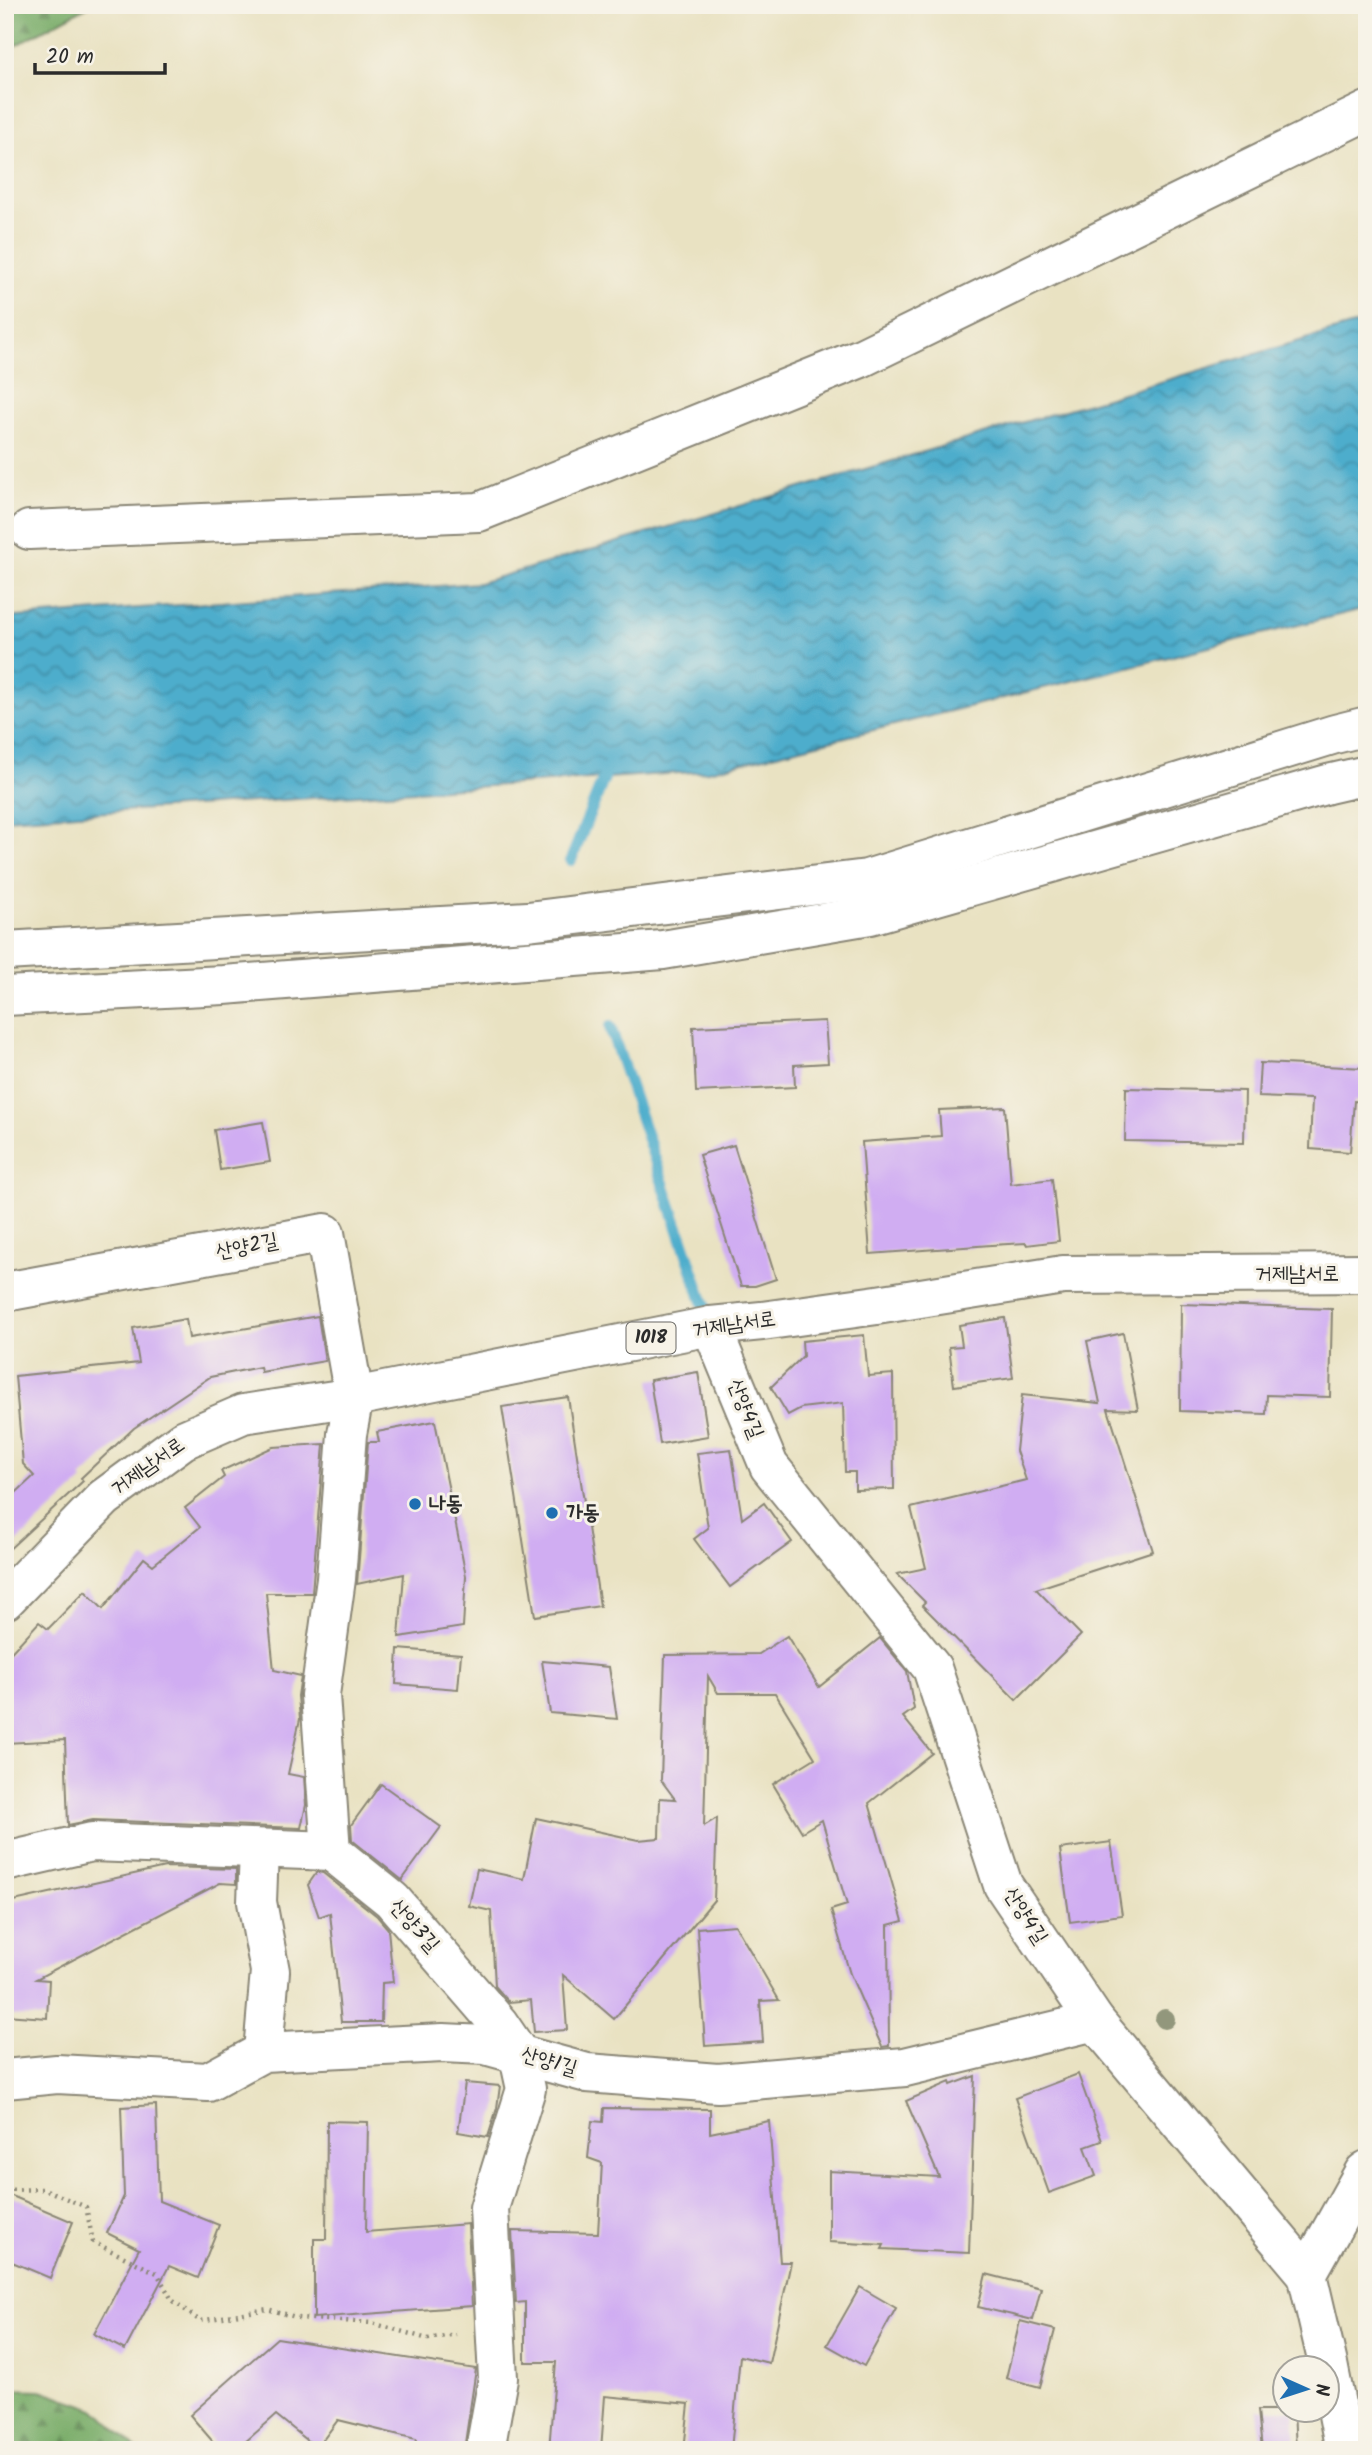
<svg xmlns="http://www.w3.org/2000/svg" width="1372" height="2455" font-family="Kalam,'Poor Story',sans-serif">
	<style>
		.forest { fill: url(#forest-firs); stroke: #526c4a; stroke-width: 2 }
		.water { fill: url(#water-waves); stroke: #3c6c7c; stroke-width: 2 }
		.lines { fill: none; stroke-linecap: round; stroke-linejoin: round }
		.stream { stroke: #4dadcc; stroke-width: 12 }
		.building { fill: #d0adf2 }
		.minor-casing { stroke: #8a8676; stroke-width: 42 }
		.major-casing { stroke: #8a8676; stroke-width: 42 }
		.path { stroke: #8a8676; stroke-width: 4.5; stroke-dasharray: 2 5; stroke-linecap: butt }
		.minor { stroke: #fff; stroke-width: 38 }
		.major { stroke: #fff; stroke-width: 38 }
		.tree { fill: #92977c }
		.poi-dot { fill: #1f6fb2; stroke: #f7f3e8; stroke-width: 2.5 }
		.labels { text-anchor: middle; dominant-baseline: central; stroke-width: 6; stroke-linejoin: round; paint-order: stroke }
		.shield { fill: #f7f3e8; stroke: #686764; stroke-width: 2 }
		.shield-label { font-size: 19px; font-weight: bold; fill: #2b2b2b }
		.street-label { font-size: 21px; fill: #2b2b2b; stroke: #f7f3e8 }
		.poi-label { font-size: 21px; font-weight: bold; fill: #2b2b2b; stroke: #f7f3e8; text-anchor: start }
	</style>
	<defs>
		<pattern id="forest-firs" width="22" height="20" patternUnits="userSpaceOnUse" patternTransform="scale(1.75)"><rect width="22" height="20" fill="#78ac68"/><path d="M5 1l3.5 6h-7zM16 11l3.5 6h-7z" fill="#638c56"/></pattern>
		<pattern id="water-waves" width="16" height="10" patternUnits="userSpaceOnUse" patternTransform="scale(1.75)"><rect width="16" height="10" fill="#4dadcc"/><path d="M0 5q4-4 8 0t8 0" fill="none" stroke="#408da6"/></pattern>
	</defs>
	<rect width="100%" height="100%" fill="#f7f3e8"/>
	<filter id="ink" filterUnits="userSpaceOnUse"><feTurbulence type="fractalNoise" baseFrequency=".0143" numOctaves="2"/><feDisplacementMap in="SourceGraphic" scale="14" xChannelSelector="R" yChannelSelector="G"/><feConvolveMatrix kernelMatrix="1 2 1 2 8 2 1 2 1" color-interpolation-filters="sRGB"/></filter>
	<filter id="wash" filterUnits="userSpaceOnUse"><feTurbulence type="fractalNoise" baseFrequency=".00686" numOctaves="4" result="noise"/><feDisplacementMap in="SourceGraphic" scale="28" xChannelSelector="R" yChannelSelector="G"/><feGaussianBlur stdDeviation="1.57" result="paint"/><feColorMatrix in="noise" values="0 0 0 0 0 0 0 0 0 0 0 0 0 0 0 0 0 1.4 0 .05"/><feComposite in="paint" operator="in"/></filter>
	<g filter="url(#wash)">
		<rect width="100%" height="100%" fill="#e9e2c2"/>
		<g class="forest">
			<polygon points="5,5 90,5 5,51"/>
			<polygon points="5,2389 41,2390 95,2409 138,2450 10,2450 5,2427"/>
		</g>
		<polygon class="water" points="1367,321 1367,608 708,771 5,819 5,618 479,583"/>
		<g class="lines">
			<g class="stream">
				<polyline points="571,860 610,763"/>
				<polyline points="610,1027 710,1322"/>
			</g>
		</g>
		<g id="blocks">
			<g class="building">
				<polygon points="825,1021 828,1063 794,1065 795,1087 696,1092 693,1027"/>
				<polygon points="1260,1063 1365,1068 1364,1102 1354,1101 1350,1152 1310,1149 1312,1099 1258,1097"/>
				<polygon points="1126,1088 1245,1091 1244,1143 1125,1141"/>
				<polygon points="1005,1107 1011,1184 1052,1179 1059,1241 1027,1245 1026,1243 991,1245 870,1254 862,1142 941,1136 939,1110"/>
				<polygon points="263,1122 270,1162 220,1170 214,1130"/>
				<polygon points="734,1145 776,1279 755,1286 741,1286 699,1155"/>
				<polygon points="1181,1304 1332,1309 1330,1397 1267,1395 1266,1414 1180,1411"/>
				<polygon points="318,1316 325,1361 261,1372 260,1367 210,1377 134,1428 81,1478 83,1481 5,1553 5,1503 34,1476 23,1464 15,1376 139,1363 133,1328 186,1319 189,1338"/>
				<polygon points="1005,1318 1013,1378 954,1386 949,1347 962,1346 959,1325"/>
				<polygon points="1123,1333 1138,1410 1108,1409 1153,1551 1036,1589 1081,1635 1016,1700 922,1605 925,1602 897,1574 926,1568 911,1508 1026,1480 1016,1451 1022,1395 1100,1403 1087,1341"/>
				<polygon points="864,1335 868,1376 893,1374 894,1489 855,1490 855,1472 845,1472 843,1403 801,1408 788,1415 771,1387 803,1356 802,1341"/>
				<polygon points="698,1372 708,1436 660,1444 650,1380"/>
				<polygon points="568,1397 600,1606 535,1616 502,1407"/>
				<polygon points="435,1421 466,1576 463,1627 399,1637 404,1574 357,1584 368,1442 379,1442 377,1432"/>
				<polygon points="324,1444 312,1593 266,1593 274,1670 301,1676 298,1696 300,1719 288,1774 304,1777 306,1805 301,1828 93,1820 68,1825 65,1740 5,1743 5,1659 39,1622 48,1629 85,1591 103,1609 144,1558 153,1565 200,1527 185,1508 224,1477 221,1471 273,1447"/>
				<polygon points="731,1449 742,1519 764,1503 792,1542 730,1587 694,1539 708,1528 697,1453"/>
				<polygon points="787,1636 819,1687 880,1638 907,1671 914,1709 903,1717 932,1753 869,1803 903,1921 888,1925 889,2046 882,2047 850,1974 831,1910 847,1905 822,1820 802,1832 773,1784 815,1758 775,1693 718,1693 708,1676 704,1826 717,1818 714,1900 614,2019 563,1975 567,2030 534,2032 531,2000 509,2002 495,1986 491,1911 469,1906 477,1869 524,1879 536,1818 638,1840 659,1838 660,1798 675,1799 661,1780 665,1655 759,1654"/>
				<polygon points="398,1649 461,1654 458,1689 396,1684"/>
				<polygon points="542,1661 609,1667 617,1719 550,1713"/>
				<polygon points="381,1784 441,1827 402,1880 352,1840 351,1825"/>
				<polygon points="1111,1842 1122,1915 1070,1922 1060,1849"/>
				<polygon points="165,1867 236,1869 236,1884 220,1883 36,1979 49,1980 47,2018 5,2015 5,1903"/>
				<polygon points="317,1872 323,1873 377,1916 388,1929 393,1982 382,1983 381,2022 341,2022 330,1913 319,1917 308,1885"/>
				<polygon points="735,1925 779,2000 760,2001 763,2042 705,2046 697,1928"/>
				<polygon points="1078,2074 1102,2141 1085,2147 1096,2176 1049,2193 1015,2098"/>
				<polygon points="975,2076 969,2253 882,2249 884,2245 829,2242 829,2171 939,2177 906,2101 950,2082 951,2085"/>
				<polygon points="465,2083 500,2086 497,2108 488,2137 458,2132"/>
				<polygon points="156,2105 159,2201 219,2225 198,2278 169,2266 125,2350 94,2334 139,2249 107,2233 124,2196 121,2107"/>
				<polygon points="604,2108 710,2109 710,2133 769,2121 780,2262 791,2262 769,2363 740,2356 731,2450 684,2450 689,2404 605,2396 601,2450 549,2450 556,2362 525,2362 525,2302 516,2303 512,2231 598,2233 602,2163 588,2158 592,2121 603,2122"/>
				<polygon points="327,2121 368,2122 366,2232 468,2224 472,2306 314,2318 314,2239 326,2239"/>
				<polygon points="5,2193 73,2222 50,2278 5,2259"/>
				<polygon points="986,2274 1041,2288 1033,2320 978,2307"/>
				<polygon points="860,2287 896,2308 864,2366 827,2345"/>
				<polygon points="1020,2321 1055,2330 1040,2387 1006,2378"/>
				<polygon points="277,2338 476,2369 464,2450 415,2444 416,2439 338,2420 317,2448 276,2415 236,2450 220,2450 190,2415"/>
				<polygon points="1258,2410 1294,2410 1296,2450 1262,2450"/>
			</g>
		</g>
	</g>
	<g filter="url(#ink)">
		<use href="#blocks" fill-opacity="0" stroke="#8a8676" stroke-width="2"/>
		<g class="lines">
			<defs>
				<g id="minor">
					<polyline points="29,530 479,512 861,358 1367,111"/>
					<polyline points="5,951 528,921 867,879 1335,734 1367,726"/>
					<polyline points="5,996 224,985 663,950 870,915 1328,784 1367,775"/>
					<polyline points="5,1292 325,1233 354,1397 347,1434 336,1579 320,1695 331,1851 392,1900 499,2024 518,2052 526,2089 489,2208 498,2378 485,2450"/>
					<polyline points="711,1326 769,1466 932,1668 1003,1885 1095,2021 1307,2274 1328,2364 1345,2450"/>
					<polyline points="259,1849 257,1902 270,1971 263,2052"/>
					<polyline points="5,1862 92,1842 331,1851"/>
					<polyline points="5,2079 57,2074 208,2082 263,2052 443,2043 485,2045 587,2073 718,2083 905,2067 1095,2021"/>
					<polyline points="1307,2274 1364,2172 1367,2170"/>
				</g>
				<polyline id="major" points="5,1600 104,1498 183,1440 243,1414 354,1397 711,1326 762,1321 877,1305 1063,1275 1367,1273"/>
			</defs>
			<use href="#minor" class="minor-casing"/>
			<use href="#major" class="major-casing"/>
			<polyline class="path" points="5,2190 44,2189 86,2207 93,2242 157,2273 172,2300 200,2321 267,2309 299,2318 372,2323 428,2339 456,2334"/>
			<use href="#minor" class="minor"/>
			<use href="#major" class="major"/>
		</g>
		<circle class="tree" cx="1165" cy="2019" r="10"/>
	</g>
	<g class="poi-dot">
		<circle cx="415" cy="1504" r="7"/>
		<circle cx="552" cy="1513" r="7"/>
	</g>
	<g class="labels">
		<rect class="shield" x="626.5" y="1322.5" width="49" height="31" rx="5"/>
		<g class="shield-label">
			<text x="651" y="1338">1018</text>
		</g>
		<g class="street-label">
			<text transform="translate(247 1247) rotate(-11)">산양2길</text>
			<text x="1297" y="1274">거제남서로</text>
			<text transform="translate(734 1325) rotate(-8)">거제남서로</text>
			<text transform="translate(745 1409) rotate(68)">산양4길</text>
			<text transform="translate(148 1467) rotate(-35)">거제남서로</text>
			<text transform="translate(1025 1916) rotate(57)">산양4길</text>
			<text transform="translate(414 1926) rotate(48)">산양3길</text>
			<text transform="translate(549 2062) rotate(16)">산양1길</text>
		</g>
		<g class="poi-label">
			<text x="429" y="1504">나동</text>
			<text x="566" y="1513">가동</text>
		</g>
	</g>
	<rect width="1372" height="2455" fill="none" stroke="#f7f3e8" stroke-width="28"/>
	<g transform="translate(1306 2389) rotate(93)"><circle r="33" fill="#f7f3e8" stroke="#a5a39c" stroke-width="2"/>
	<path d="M0-5L12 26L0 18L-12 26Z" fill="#1f6fb2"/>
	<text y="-10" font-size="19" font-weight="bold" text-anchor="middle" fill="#2b2b2b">N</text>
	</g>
	<path d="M35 63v10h130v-10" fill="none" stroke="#2b2b2b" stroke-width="3.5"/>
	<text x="46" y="63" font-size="21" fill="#2b2b2b" stroke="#f7f3e8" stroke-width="5" paint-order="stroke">20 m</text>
</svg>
